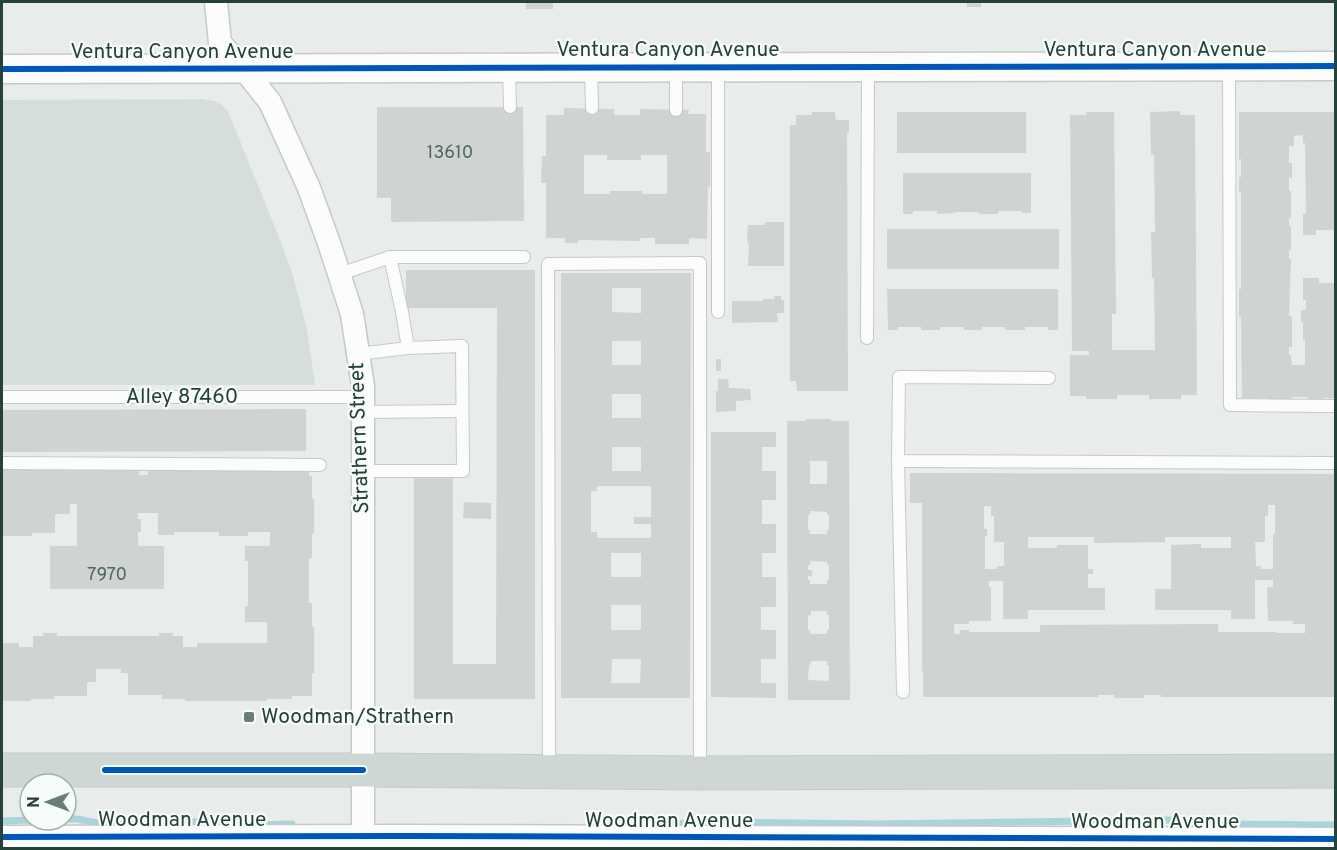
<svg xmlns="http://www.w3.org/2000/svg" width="1337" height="850" font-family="Overpass,sans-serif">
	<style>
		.built { fill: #d6dedb }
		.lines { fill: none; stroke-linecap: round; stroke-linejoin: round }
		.stream { stroke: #a9d4db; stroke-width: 7 }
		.building { fill: #cfd4d2; fill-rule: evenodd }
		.service-casing { stroke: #c5cac8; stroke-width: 14 }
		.minor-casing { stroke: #c5cac8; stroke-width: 25 }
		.tertiary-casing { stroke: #c5cac8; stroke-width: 31 }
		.primary-casing { stroke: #c3ccc9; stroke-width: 35 }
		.service { stroke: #fcfcfc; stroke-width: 12 }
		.minor { stroke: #fcfcfc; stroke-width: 22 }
		.tertiary { stroke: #fcfcfc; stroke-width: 28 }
		.primary { stroke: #cfd7d5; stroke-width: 33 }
		.cycleway-casing { stroke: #f7fbf9; stroke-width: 10 }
		.cycleway { stroke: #0057b8; stroke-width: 6 }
		.poi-dot { fill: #697e78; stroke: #f7fbf9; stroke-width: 2 }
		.labels { text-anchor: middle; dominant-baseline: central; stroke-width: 4.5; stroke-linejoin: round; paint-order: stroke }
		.number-label { font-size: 18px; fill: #506761 }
		.street-label { font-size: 21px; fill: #24423a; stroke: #f7fbf9 }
		.poi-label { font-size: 21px; fill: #24423a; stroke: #f7fbf9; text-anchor: start }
	</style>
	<rect width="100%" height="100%" fill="#e8edeb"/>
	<polygon class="built" points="202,99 218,102 228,111 282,245 293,276 307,330 315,385 2,385 2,100"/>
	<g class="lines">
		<g class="stream">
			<polyline points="66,819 77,819 102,824 145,825 162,822 208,822 260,825 292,824"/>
			<polyline points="2,821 31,820"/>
			<polyline points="619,826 716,822 874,824 1173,820 1210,824 1336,825"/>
		</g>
	</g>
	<g class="building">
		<rect x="526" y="2" width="27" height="7"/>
		<rect x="967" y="2" width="14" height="5"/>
		<polygon points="377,107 523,107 524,221 391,222 391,198 377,198"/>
		<path d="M564 108 614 109V115H640V109L689 110 688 114H706V152H710V187H708L707 239 689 238V244H655V238H640V241L578 240V243H565V238H546V183H541L542 156H546V115H564ZM584 155H607V160H641V155H667V194H642V191H610V194H584Z"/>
		<polygon points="1180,111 1180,115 1195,115 1197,395 1181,395 1181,399 1149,399 1149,395 1117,395 1117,399 1086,399 1086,396 1070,396 1070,355 1089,355 1089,351 1072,351 1070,115 1086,115 1086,112 1114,112 1116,314 1112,314 1112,350 1155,350 1154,278 1152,278 1151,232 1155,232 1154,155 1151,155 1150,112"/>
		<polygon points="812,112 835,112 836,120 849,120 849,133 847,133 848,391 797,391 796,381 790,381 790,125 796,125 796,115 812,115"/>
		<rect x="897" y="112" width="129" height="41"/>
		<polygon points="1239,112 1336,112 1336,230 1316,230 1316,235 1303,235 1303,214 1306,214 1305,143 1303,143 1303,135 1294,136 1294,146 1289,146 1289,163 1292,163 1292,178 1289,178 1289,191 1291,191 1291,218 1289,218 1289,226 1291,226 1291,250 1289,250 1289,259 1291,259 1289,316 1292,316 1292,347 1289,347 1289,355 1291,355 1292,365 1305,365 1305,340 1303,340 1303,322 1301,322 1301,310 1306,310 1306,300 1303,300 1303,278 1319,278 1319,283 1335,283 1335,398 1323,398 1323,400 1308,400 1308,397 1292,397 1292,400 1268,400 1268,398 1242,398 1241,317 1239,317 1239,289 1241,289 1241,192 1239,192 1239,177 1241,177 1241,159 1239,159"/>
		<polygon points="903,173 1031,173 1031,213 1022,213 1022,211 998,211 998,214 979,214 979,212 955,212 955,213 937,214 937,211 913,211 913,214 903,214"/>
		<polygon points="765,222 784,222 784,266 748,266 749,247 747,239 748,225 765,225"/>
		<rect x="887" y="229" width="172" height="40"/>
		<polygon points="406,270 535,270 535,699 414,699 414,473 453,474 453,664 496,664 497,308 406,308"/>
		<path d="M561 273H691L690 698H561ZM612 288H641V313L612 312ZM612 341H641V365H612ZM612 394H641V418H612ZM612 447H641V471H612ZM597 486H651V517H634V524H651V538H597V532H591V491H597ZM611 553H641V577H611ZM611 605H641V630H611ZM612 659H641L640 683H611Z"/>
		<polygon points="887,289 1058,289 1058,330 1048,330 1048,327 1025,327 1025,330 1005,330 1005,327 982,327 982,330 964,330 964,327 940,327 940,330 921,330 921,327 898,327 898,330 888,330"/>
		<polygon points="774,296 781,296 781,300 784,300 784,313 777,313 778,322 732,323 732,301 763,301 763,299 774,299"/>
		<rect x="716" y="359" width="5" height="12"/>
		<polygon points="718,379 728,379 729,388 750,389 751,400 736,401 736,411 716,412 716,391 718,391"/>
		<polygon points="306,409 306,451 2,452 2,410"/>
		<path d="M806 419H831V421H849L850 700H788L787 421H806ZM810 461H827V484H810ZM810 511 827 512V515H829V530H827V534H810V530H808V515H810ZM810 561 827 562V565H829V580H827V584H810V580H808V576H812V570H808V565H810ZM811 611H827V615H829V630H827V634H810V630H808V615H811ZM811 661H827V665H829V681L808 680 809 665H810Z"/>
		<polygon points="711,432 776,432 776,447 762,447 762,471 776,471 776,500 762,500 762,524 776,524 776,553 762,553 762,577 776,577 776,607 761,607 761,630 776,630 776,659 761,659 761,683 776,683 776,698 711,697"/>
		<polygon points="2,470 139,470 139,475 148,475 148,470 309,470 309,476 312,476 312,499 314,499 314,534 312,534 312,558 309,558 309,603 312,603 312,627 314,627 314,673 312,673 312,696 292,696 292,699 267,699 267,701 185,701 185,699 162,699 162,695 128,695 128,673 121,673 121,669 96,669 96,682 87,682 87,696 54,696 54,699 31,699 31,701 2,701 2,643 19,643 19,647 33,647 33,636 43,636 43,633 57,633 57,636 159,636 159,633 173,633 173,636 183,636 183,647 197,647 197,643 267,643 267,622 245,622 245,606 248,606 248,561 245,561 245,546 270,546 270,532 248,532 248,536 219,536 219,532 174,532 174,535 158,535 158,513 138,513 138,519 141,519 141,532 138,532 138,546 164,546 164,589 50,589 50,546 77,546 77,504 70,504 70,514 55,514 55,533 32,533 32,536 3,536 3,533 2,533"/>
		<path d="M910 473 1335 474 1336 697H1161V695H1144V698H1114V695H1098V697H923V671H922V503H910ZM1268 505H1275V534H1273V569H1261V566H1256L1255 542H1265V516H1268ZM984 506H991V516H994V542H1004V566H997V569H985V536H987V529H984ZM1028 537H1094V543L1165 542V537H1231V548H1201V544L1171 545V589H1155V610H1231V619H1255V580H1273V587H1267L1268 621H1293V624H1305V633H1276V632H1218V624L1040 625V632H969V630H960V634H954V624H969V621H991V587H989V581H1003V619H1028V610H1105V588H1088V574H1093V569H1088V545H1057V548H1028Z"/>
		<polygon points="464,502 491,503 491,519 463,518"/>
	</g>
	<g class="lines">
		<defs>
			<g id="service">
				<polyline points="1229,66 1230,405 1336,406"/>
				<polyline points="509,67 510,107"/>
				<polyline points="676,67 676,110"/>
				<polyline points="718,67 718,312"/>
				<polyline points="591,68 592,108"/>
				<polyline points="390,257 524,257"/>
				<polyline points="340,274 390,257 402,312 408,348"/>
				<polyline points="867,338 868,67"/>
				<polyline points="358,354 408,348 462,346 463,471 363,471"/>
				<polyline points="1049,378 899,377 898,461 1336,463"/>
				<polyline points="2,397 363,397"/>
				<polyline points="363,412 462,411"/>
				<polyline points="898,461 903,692"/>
				<polyline points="2,463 320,465"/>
				<polyline points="549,771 548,264 700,263 700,772"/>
			</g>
			<g id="minor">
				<polyline points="216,2 220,43 243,68 270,102 309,188 330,246 352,314 363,386 363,836"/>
				<polyline points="2,837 403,836 1336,839"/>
			</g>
			<g id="tertiary">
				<polyline points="2,69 1336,66"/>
				<polyline points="232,848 232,837"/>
			</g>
			<polyline id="primary" points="2,770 363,770 700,773 1336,771"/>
		</defs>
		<use href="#service" class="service-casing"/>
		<use href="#minor" class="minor-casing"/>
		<use href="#tertiary" class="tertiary-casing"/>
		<use href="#primary" class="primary-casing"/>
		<use href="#service" class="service"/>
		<use href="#minor" class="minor"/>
		<use href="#tertiary" class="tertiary"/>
		<use href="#primary" class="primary"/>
		<defs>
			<g id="cycleway">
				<polyline points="2,69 1336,66"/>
				<polyline points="105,770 363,770"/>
				<polyline points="2,837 403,836 1336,839"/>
			</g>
		</defs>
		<use href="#cycleway" class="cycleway-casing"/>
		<use href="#cycleway" class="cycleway"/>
	</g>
	<rect class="poi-dot" x="243" y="711" width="12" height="12" rx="3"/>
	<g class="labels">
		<g class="number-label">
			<text x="450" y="153">13610</text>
			<text x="107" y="575">7970</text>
		</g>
		<g class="street-label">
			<text x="668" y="50">Ventura Canyon Avenue</text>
			<text x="1155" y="50">Ventura Canyon Avenue</text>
			<text x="182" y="52">Ventura Canyon Avenue</text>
			<text x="182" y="397">Alley 87460</text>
			<text transform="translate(360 438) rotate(-92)">Strathern Street</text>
			<text x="182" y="820">Woodman Avenue</text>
			<text x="669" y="821">Woodman Avenue</text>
			<text x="1155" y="822">Woodman Avenue</text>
		</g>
		<g class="poi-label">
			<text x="261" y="717">Woodman/Strathern</text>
		</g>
	</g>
	<rect width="1337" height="850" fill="none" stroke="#24423a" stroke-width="6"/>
	<g transform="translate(48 802) rotate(270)"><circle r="28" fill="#f7fbf9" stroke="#a3b1ad" stroke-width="1.5"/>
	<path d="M0-4.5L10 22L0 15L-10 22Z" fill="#697e78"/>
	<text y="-9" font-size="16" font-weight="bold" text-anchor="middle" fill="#24423a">N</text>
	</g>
</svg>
